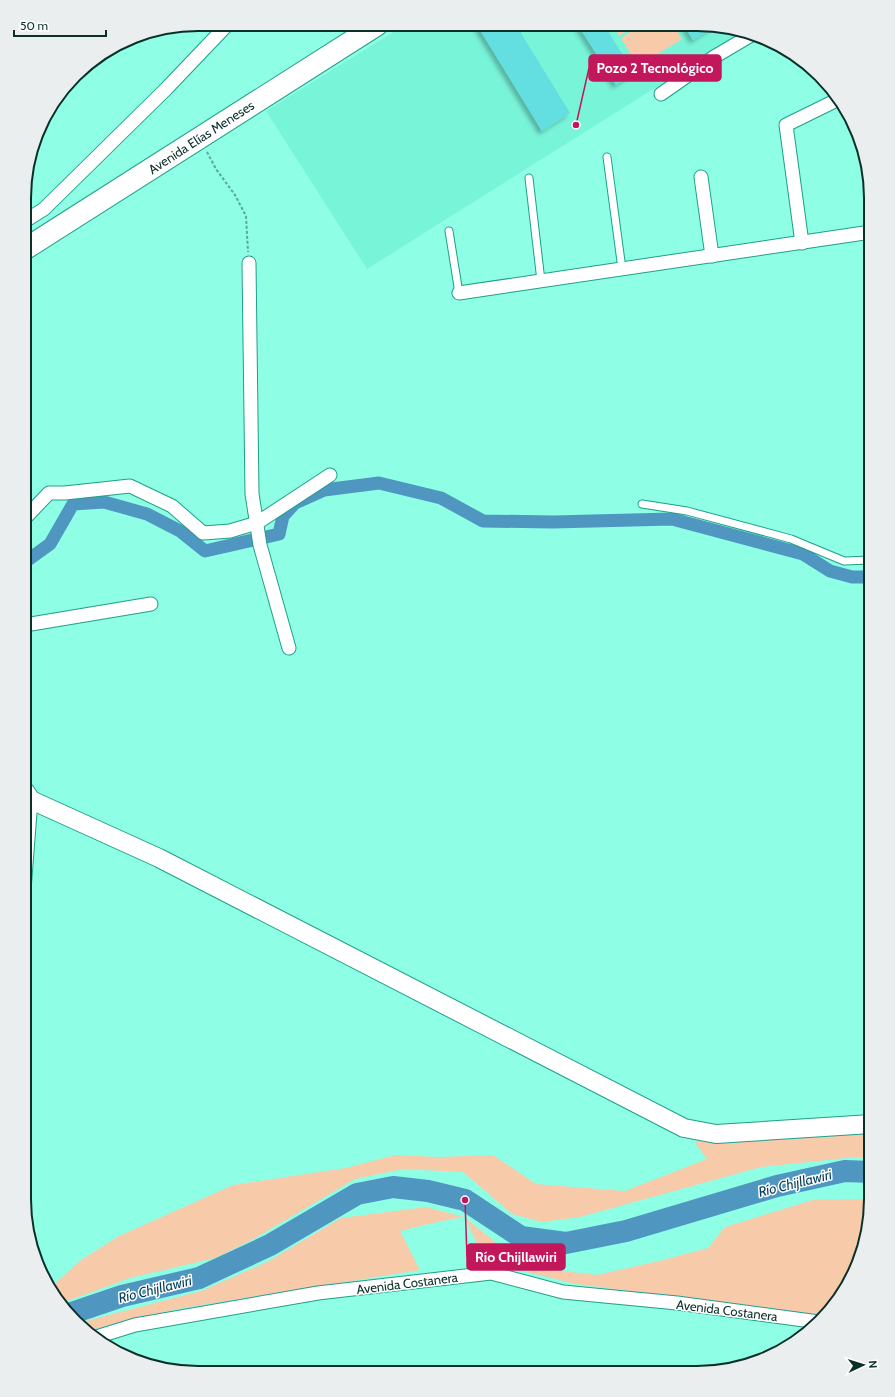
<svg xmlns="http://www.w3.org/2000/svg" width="895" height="1397" font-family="Cabin,sans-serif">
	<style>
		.built { fill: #78f4d9 }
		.green { fill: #f7cbaa }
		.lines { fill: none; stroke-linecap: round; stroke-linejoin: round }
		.canal { stroke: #4f96c1; stroke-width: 13 }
		.river { stroke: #4f96c1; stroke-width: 22 }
		.building { fill: #63dee1; filter: url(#shadow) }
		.lane-casing { stroke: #1f9f89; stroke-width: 9 }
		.street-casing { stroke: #1f9f89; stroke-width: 15 }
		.secondary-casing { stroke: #1f9f89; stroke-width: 20 }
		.primary-casing { stroke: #1f9f89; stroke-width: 23 }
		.path { stroke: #58a998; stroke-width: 2; stroke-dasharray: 3 2; stroke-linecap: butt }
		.lane { stroke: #fff; stroke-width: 7 }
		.street { stroke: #fff; stroke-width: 13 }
		.secondary { stroke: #fff; stroke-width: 18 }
		.primary { stroke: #fff; stroke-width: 21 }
		.labels { text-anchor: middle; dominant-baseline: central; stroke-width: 3; stroke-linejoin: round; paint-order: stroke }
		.street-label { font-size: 13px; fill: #0b3029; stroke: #fff }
		.water-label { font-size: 14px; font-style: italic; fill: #003c5a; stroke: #fff }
		.rim { fill: none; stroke: #0b3029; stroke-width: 2 }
		.leader { fill: none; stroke: #c2185b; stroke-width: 1.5 }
		.callout-dot { fill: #c2185b; stroke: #fff; stroke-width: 1.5 }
		.callout { fill: #c2185b; stroke: #c2185b; stroke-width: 1.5 }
		.callout-label { font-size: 14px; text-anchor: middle; font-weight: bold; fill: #fff }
	</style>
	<defs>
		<filter id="shadow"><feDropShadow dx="-3.5" dy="3.5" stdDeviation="2" flood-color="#0004"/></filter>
	</defs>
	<rect width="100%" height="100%" fill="#8efee5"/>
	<polygon class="built" points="405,25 720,26 744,32 367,269 266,111"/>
	<g class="green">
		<polygon points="613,25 637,25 619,36"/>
		<polygon points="641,25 674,25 682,39 638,66 621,38"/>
		<polygon points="871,1132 871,1157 855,1157 761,1167 580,1217 542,1222 512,1214 463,1172 403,1169 355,1179 252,1240 215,1258 130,1278 59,1304 50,1288 81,1260 119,1236 233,1185 346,1168 395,1155 438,1157 493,1155 536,1184 625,1191 707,1159 694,1141"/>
		<polygon points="816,1199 871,1199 871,1211 862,1255 835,1305 823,1317 576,1284 486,1262 464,1217 437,1222 400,1231 420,1270 177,1309 86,1331 78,1323 201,1291 267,1262 341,1218 426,1207 464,1217 527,1267 597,1275 659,1261 708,1248 725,1227"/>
	</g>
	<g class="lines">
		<polyline class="canal" points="25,562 50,544 73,504 104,502 147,514 180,531 205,551 279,534 283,516 295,503 324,490 379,483 441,498 483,521 553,522 672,519 803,554 830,571 852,577 871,577"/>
		<polyline class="river" points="69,1314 122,1296 199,1278 270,1245 357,1194 393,1187 428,1191 465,1200 521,1237 566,1243 626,1231 777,1186 845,1171 871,1172"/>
	</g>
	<g class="building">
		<polygon points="477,25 516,25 570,113 542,131"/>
		<polygon points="578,25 604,25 634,73 616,85"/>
		<polygon points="684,25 701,25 715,26 693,40"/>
	</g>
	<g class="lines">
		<defs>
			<g id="lane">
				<polyline points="607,157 622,269"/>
				<polyline points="529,178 541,281"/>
				<polyline points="449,231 459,293"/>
				<polyline points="642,504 687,511 791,539 844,561 871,560"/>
			</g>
			<g id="street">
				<polyline points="661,94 714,57 753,34"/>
				<polyline points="701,177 712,256"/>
				<polyline points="25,221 44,209 166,89 228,24"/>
				<polyline points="802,243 786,125 839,99"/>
				<polyline points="249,263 252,494 260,545 289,648"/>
				<polyline points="459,293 871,232"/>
				<polyline points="25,518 49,493 65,493 130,486 172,506 203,533 230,531 257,523 330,475"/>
				<polyline points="25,625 151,604"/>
				<polyline points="24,890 31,800"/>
				<polyline points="93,1338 135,1325 318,1293 491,1273 563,1292 677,1303 819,1322"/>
			</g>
			<polyline id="secondary" points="25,791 31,800 159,858 684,1128 716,1134 871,1124"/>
			<polyline id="primary" points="25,249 377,25"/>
		</defs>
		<use href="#lane" class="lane-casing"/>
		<use href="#street" class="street-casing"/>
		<use href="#secondary" class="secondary-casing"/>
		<use href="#primary" class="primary-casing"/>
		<polyline class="path" points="207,152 216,169 235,195 246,216 248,252"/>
		<use href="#lane" class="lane"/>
		<use href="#street" class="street"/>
		<use href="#secondary" class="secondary"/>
		<use href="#primary" class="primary"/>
	</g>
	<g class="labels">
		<g class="street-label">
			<text transform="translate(201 137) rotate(-33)">Avenida Elías Meneses</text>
			<text transform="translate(407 1283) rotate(-7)">Avenida Costanera</text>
			<text transform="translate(727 1310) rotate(7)">Avenida Costanera</text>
		</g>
		<g class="water-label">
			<text transform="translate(795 1183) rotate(-14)">Río Chijllawiri</text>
			<text transform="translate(155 1289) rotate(-14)">Río Chijllawiri</text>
		</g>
	</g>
	<path d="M0 0H895V1397H0ZM198 31H697A167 167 0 0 1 864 198V1199A167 167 0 0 1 697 1366H198A167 167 0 0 1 31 1199V198A167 167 0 0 1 198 31Z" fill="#ebeeee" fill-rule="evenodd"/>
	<path class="rim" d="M198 31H697A167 167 0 0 1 864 198V1199A167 167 0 0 1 697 1366H198A167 167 0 0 1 31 1199V198A167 167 0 0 1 198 31Z"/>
	<path class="leader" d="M576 125L589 68M465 1200L467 1257"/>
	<g class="callout-dot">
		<circle cx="576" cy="125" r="4"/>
		<circle cx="465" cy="1200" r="4"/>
	</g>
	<g class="callout">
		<rect x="589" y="55" width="132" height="26" rx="4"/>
		<rect x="467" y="1244" width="98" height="26" rx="4"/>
	</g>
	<g class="callout-label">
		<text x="655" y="73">Pozo 2 Tecnológico</text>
		<text x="516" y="1262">Río Chijllawiri</text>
	</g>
	<g transform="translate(863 1365) rotate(86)" stroke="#ffffff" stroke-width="3" paint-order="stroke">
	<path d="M0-3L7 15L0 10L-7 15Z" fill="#0b3029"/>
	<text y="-6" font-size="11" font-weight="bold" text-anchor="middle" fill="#0b3029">N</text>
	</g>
	<path d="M14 30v6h92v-6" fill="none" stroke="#0b3029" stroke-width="2"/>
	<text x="20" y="30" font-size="12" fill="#0b3029" stroke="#ffffff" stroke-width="3" paint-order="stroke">50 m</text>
</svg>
